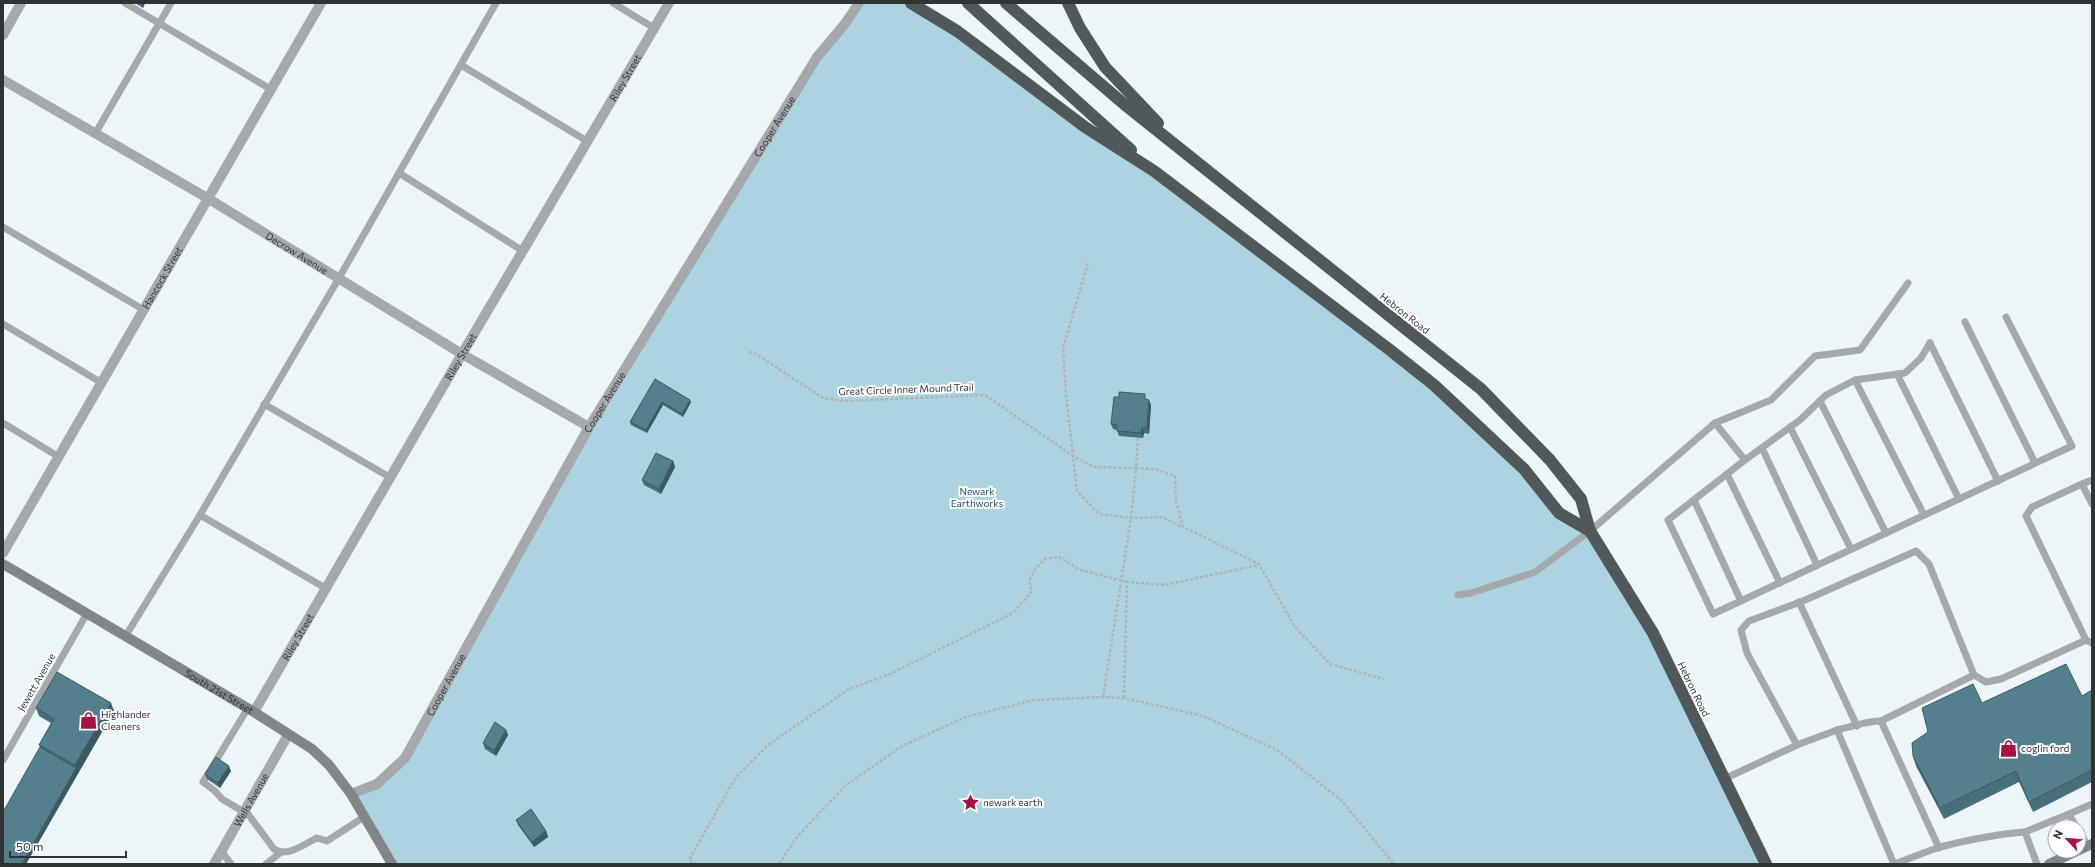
<svg xmlns="http://www.w3.org/2000/svg" width="2095" height="867" font-family="Commissioner,sans-serif">
	<style>
		.green { fill: #add3e0 }
		.lines { fill: none; stroke-linecap: round; stroke-linejoin: round }
		.path { stroke: #adb4b6; stroke-width: 2.5; stroke-dasharray: 3 2; stroke-linecap: butt }
		.lane { stroke: #a6a9ab; stroke-width: 7 }
		.street { stroke: #a6a9ab; stroke-width: 10 }
		.secondary { stroke: #818688; stroke-width: 10 }
		.highway { stroke: #51585a; stroke-width: 12 }
		.wall { fill: #486e7a }
		.shaded-wall { fill: #3b5a63 }
		.building { fill: #54808e; stroke: #3b5a63 }
		.labels { text-anchor: middle; dominant-baseline: central; stroke-width: 4; stroke-linejoin: round; paint-order: stroke }
		.street-label { font-size: 10px; fill: #303334; stroke: #fff }
		.park-label { font-size: 10px; fill: #185566; stroke: #fff }
		.poi-label { font-size: 10px; fill: #303334; stroke: #fff; text-anchor: start }
	</style>
	<rect width="100%" height="100%" fill="#ecf5f7"/>
	<polygon class="green" points="859,3 911,3 957,31 1434,385 1559,513 1590,531 1653,633 1766,864 393,864 351,794 377,784 405,758 589,427 755,156"/>
	<g class="lines">
		<g class="path">
			<polyline points="1088,263 1063,348 1066,394 1077,491 1099,514 1131,518 1162,517 1182,527"/>
			<polyline points="749,352 756,354 823,398 844,401 985,395 1073,456 1094,467 1136,468 1131,518 1103,697"/>
			<polyline points="1138,438 1136,468 1154,469 1175,476 1176,501 1183,527 1259,564 1295,627 1330,664 1384,679"/>
			<polyline points="1124,698 1127,582 1164,585 1259,565"/>
			<polyline points="697,864 689,860 736,777 768,745 849,689 890,674 1013,613 1032,591 1029,581 1035,569 1045,559 1059,557 1080,570 1127,582"/>
			<polyline points="779,864 797,837 845,786 902,746 966,717 1034,700 1103,697 1124,698 1203,716 1277,750 1341,800 1394,864"/>
		</g>
		<g class="lane">
			<polyline points="125,3 272,90"/>
			<polyline points="613,3 654,28"/>
			<polyline points="461,65 587,141"/>
			<polyline points="95,134 171,3"/>
			<polyline points="399,173 523,251"/>
			<polyline points="3,227 144,310"/>
			<polyline points="1965,322 2035,463"/>
			<polyline points="3,324 102,383"/>
			<polyline points="1930,343 1998,481"/>
			<polyline points="1897,374 1959,499"/>
			<polyline points="1855,380 1924,515"/>
			<polyline points="1820,401 1886,533"/>
			<polyline points="264,404 391,478"/>
			<polyline points="3,423 59,457"/>
			<polyline points="1715,423 1745,460 1668,520 1713,614 2072,446 2006,317"/>
			<polyline points="1790,427 1851,549"/>
			<polyline points="1762,448 1817,565"/>
			<polyline points="1745,460 1800,420 1826,395 1855,380 1905,373 1921,358 1930,343"/>
			<polyline points="1727,474 1780,583"/>
			<polyline points="2082,484 2092,480"/>
			<polyline points="1694,500 1741,601"/>
			<polyline points="2092,504 2082,484 2032,507 2026,516 2086,640 2092,643"/>
			<polyline points="200,515 327,589"/>
			<polyline points="1458,595 1471,593 1535,572 1590,531 1715,423 1771,400 1815,356 1860,350 1908,283"/>
			<polyline points="1799,602 1857,726"/>
			<polyline points="125,637 200,515 339,278 496,3"/>
			<polyline points="1881,721 1939,848"/>
			<path d="M1837 730C1852 727 1866 721 1881 721L1974 675"/>
			<path d="M1797 745 1837 730 1894 864C1909 859 1925 852 1940 847 1968 840 1996 834 2025 832"/>
			<polyline points="3,760 86,615"/>
			<polyline points="1724,779 1797,745 1747,653 1741,630 1749,621 1803,601 1916,551 1929,564 1974,675 1986,682 2001,679 2086,640"/>
			<path d="M245 810 274 849C287 858 304 844 317 838L327 841 364 817"/>
			<polyline points="244,812 222,799 215,791 203,782 248,708"/>
			<polyline points="2076,827 2069,814 2092,804"/>
			<polyline points="2079,831 2088,846"/>
			<polyline points="221,851 231,864"/>
			<polyline points="266,864 280,853"/>
			<polyline points="2037,864 2025,832 2069,814"/>
		</g>
		<g class="street">
			<polyline points="3,35 21,3"/>
			<path id="s1" d="M3 80 209 199 462 354 589 427"/>
			<path id="s2" d="M3 553 321 3"/>
			<path id="s3" d="M254 712 462 354 669 3"/>
			<path id="s4" d="M351 794 377 784 405 758 589 427 817 57 844 25 859 3"/>
			<path id="s5" d="M214 864 288 735"/>
		</g>
		<g class="secondary">
			<path id="s6" d="M3 564 254 712 312 749 329 765 351 794 392 864"/>
			<polyline points="2079,850 2092,844"/>
			<polyline points="2049,864 2077,851"/>
		</g>
		<g class="highway">
			<polyline points="911,3 957,31 1085,127 1154,171 1390,350 1434,385 1524,469 1559,513 1590,531"/>
			<polyline points="968,3 1131,150"/>
			<polyline points="1006,3 1124,104 1481,389 1550,460 1581,499 1590,531 1653,633 1766,864"/>
			<polyline points="1068,3 1080,28 1105,67 1158,123"/>
		</g>
	</g>
	<g class="wall">
		<polygon points="135,3 145,3 143,8"/>
		<polygon points="655,379 690,400 691,402 683,417 663,405 647,433 631,425 630,422"/>
		<polygon points="1147,399 1151,405 1149,434 1144,433 1143,438 1119,436 1117,430 1113,429 1111,424"/>
		<polygon points="673,461 675,467 661,494 644,485 642,480"/>
		<polygon points="2092,690 2092,782 2033,812 2019,782 1944,819 1916,766 1913,756 1982,703 2082,696"/>
		<polygon points="36,708 114,711 26,864 3,864 40,747 39,745 51,723 39,716"/>
		<polygon points="506,730 508,735 496,756 485,749 483,743"/>
		<polygon points="231,771 220,788 207,779 205,774"/>
		<polygon points="516,820 546,831 548,837 534,847 518,825"/>
	</g>
	<g class="shaded-wall">
		<polygon points="143,3 145,3 143,8 142,5"/>
		<polygon points="690,400 691,402 683,417 682,414"/>
		<polygon points="1149,400 1151,405 1149,434 1147,428"/>
		<polygon points="662,402 663,405 647,433 646,430"/>
		<polygon points="1142,428 1144,433 1143,438 1141,433"/>
		<polygon points="673,461 675,467 661,494 659,489"/>
		<polygon points="111,703 114,711 26,864 22,864 76,768 75,765"/>
		<polygon points="506,730 508,735 496,756 494,751"/>
		<polygon points="229,766 231,771 220,788 218,783"/>
		<polygon points="546,831 548,837 534,847 532,842"/>
	</g>
	<g class="building">
		<polygon points="655,379 690,400 682,414 662,402 646,430 630,422"/>
		<polygon points="1119,392 1145,394 1145,399 1149,400 1147,428 1142,428 1141,433 1117,431 1117,425 1111,424 1114,397 1119,397"/>
		<polygon points="656,453 673,461 659,489 642,480"/>
		<polygon points="2066,664 2082,696 2092,690 2092,770 2029,802 2016,771 1940,808 1913,756 1912,743 1928,732 1922,708 1973,684 1982,703"/>
		<polygon points="57,672 111,703 75,765 39,745 54,719 36,708"/>
		<polygon points="495,722 506,730 494,751 483,743"/>
		<polygon points="40,747 76,768 22,864 3,864 3,812"/>
		<polygon points="216,757 229,766 218,783 205,774"/>
		<polygon points="531,809 546,831 532,842 516,820"/>
	</g>
	<defs>
		<symbol id="shop-bare" viewBox="-9 -9 18 18"><path d="M-5-2.5h2.3a2.7 3.5 0 0 1 5.4 0H5L5.5 6h-11ZM-1.5-2.5h3a1.5 2.3 0 0 0-3 0Z" fill="#a71144" stroke="#fff" stroke-width="2.5" paint-order="stroke"/></symbol>
		<symbol id="sight-bare" viewBox="-9 -9 18 18"><path d="M0-6L1.8-2.2L6-1.7L2.9 1.2L3.7 5.4L0 3.3L-3.7 5.4L-2.9 1.2L-6-1.7L-1.8-2.2Z" fill="#a71144" stroke="#fff" stroke-width="2.5" paint-order="stroke"/></symbol>
	</defs>
	<g fill-rule="evenodd">
		<use href="#shop-bare" x="76" y="708" width="25" height="25"/>
		<use href="#shop-bare" x="1996" y="736" width="25" height="25"/>
		<use href="#sight-bare" x="958" y="790" width="25" height="25"/>
	</g>
	<g class="labels">
		<g class="street-label">
			<text stroke="none"><textPath href="#s3" startOffset="735">Riley Street</textPath></text>
			<text stroke="none"><textPath href="#s4" startOffset="798">Cooper Avenue</textPath></text>
			<text stroke="none"><textPath href="#s1" startOffset="341">Decrow Avenue</textPath></text>
			<text stroke="none"><textPath href="#s2" startOffset="318">Hancock Street</textPath></text>
			<text transform="translate(1405 313) rotate(38)">Hebron Road</text>
			<text stroke="none"><textPath href="#s3" startOffset="411">Riley Street</textPath></text>
			<text transform="translate(906 389) rotate(-2)">Great Circle Inner Mound Trail</text>
			<text stroke="none"><textPath href="#s4" startOffset="474">Cooper Avenue</textPath></text>
			<text stroke="none"><textPath href="#s3" startOffset="87">Riley Street</textPath></text>
			<text transform="translate(36 682) rotate(-60)">Jewett Avenue</text>
			<text stroke="none"><textPath href="#s4" startOffset="150">Cooper Avenue</textPath></text>
			<text transform="translate(1694 689) rotate(64)">Hebron Road</text>
			<text stroke="none"><textPath href="#s6" startOffset="251">South 21st Street</textPath></text>
			<text stroke="none"><textPath href="#s5" startOffset="74">Wells Avenue</textPath></text>
		</g>
		<g class="park-label">
			<text x="977" y="491">Newark<tspan x="977" dy="12">Earthworks</tspan></text>
		</g>
		<g class="poi-label">
			<text x="101" y="714">Highlander<tspan x="101" dy="12">Cleaners</tspan></text>
			<text x="2021" y="748">coglin ford</text>
			<text x="983" y="802">newark earth</text>
		</g>
	</g>
	<rect width="2095" height="867" fill="none" stroke="#303334" stroke-width="8"/>
	<g transform="translate(2067 839) rotate(296)"><circle r="19" fill="#ffffff" stroke="#acadae"/>
	<path d="M0-3L7 15L0 10L-7 15Z" fill="#a71144"/>
	<text y="-6" font-size="11" font-weight="bold" text-anchor="middle" fill="#303334">N</text>
	</g>
	<path d="M10 851v6h116v-6" fill="none" stroke="#303334" stroke-width="2"/>
	<text x="16" y="851" font-size="12" fill="#303334" stroke="#ffffff" stroke-width="3" paint-order="stroke">50 m</text>
</svg>
